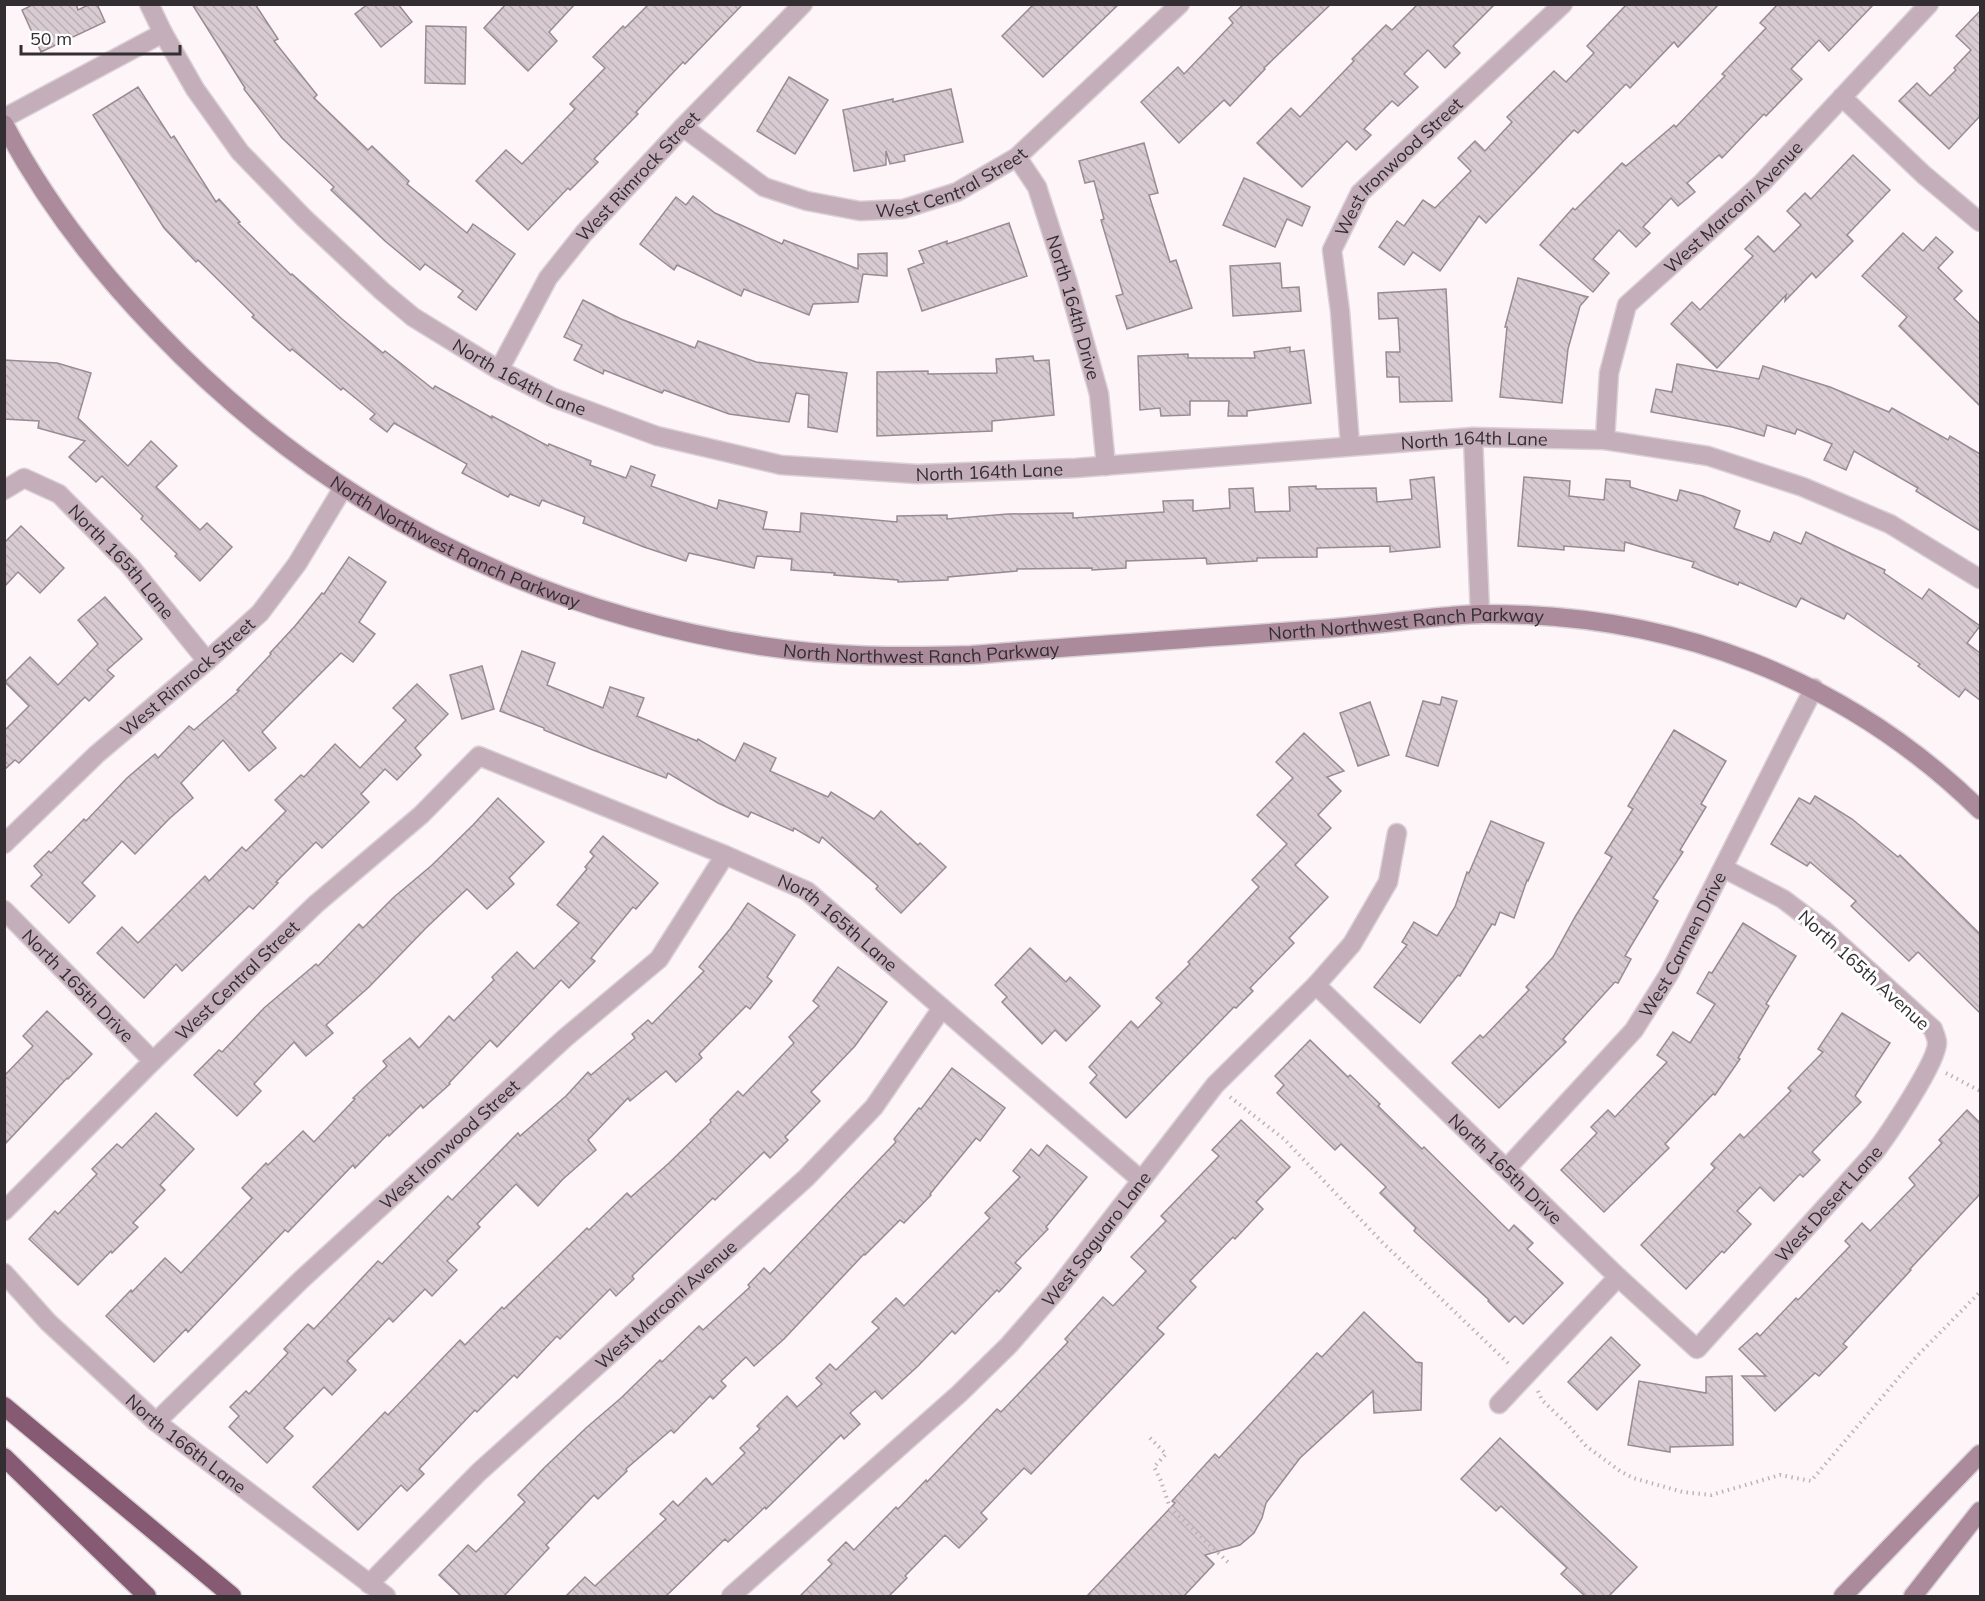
<svg xmlns="http://www.w3.org/2000/svg" width="1985" height="1601" font-family="Mulish,sans-serif">
	<style>
		.building { fill: url(#building-back-hatch); stroke: #998b92; stroke-width: 1.5 }
		.lines { fill: none; stroke-linecap: round; stroke-linejoin: round }
		.street-casing { stroke: #d9d1d5; stroke-width: 21 }
		.secondary-casing { stroke: #d9d1d5; stroke-width: 21 }
		.highway-casing { stroke: #d9d1d5; stroke-width: 21 }
		.path { stroke: #bcb4b8; stroke-width: 4; stroke-dasharray: 1.5 4.5; stroke-linecap: butt }
		.street { stroke: #c4aeb9; stroke-width: 18 }
		.secondary { stroke: #aa8a9b; stroke-width: 18 }
		.highway { stroke: #855a72; stroke-width: 18 }
		.labels { text-anchor: middle; dominant-baseline: central; stroke-width: 6; stroke-linejoin: round; paint-order: stroke }
		.street-label { font-size: 18px; fill: #332e31; stroke: #fff }
	</style>
	<defs>
		<pattern id="building-back-hatch" width="6" height="6" patternUnits="userSpaceOnUse" patternTransform="scale(1.5)"><rect width="6" height="6" fill="#d9cbd2"/><path d="M-1 5l2 2M0 0l6 6M5-1l2 2" fill="none" stroke="#bbafb5"/></pattern>
	</defs>
	<rect width="100%" height="100%" fill="#fef5f9"/>
	<g class="building">
		<polygon points="34,4 76,4 78,10 90,4 97,4 105,22 41,52 22,10"/>
		<polygon points="192,4 255,4 278,39 274,41 317,95 314,98 368,150 372,146 409,181 407,184 467,233 473,224 515,254 476,310 458,297 463,291 425,264 420,270 385,241 331,190 334,187 282,138 244,89 245,88"/>
		<polygon points="368,4 398,4 412,22 381,47 355,14"/>
		<polygon points="506,4 575,4 549,32 557,41 528,71 484,28"/>
		<polygon points="649,4 743,4 685,64 683,62 636,112 638,114 594,159 598,162 570,190 568,188 528,230 476,181 506,150 522,164 575,109 570,104 605,68 593,57 623,26 625,28"/>
		<polygon points="1034,4 1119,4 1043,77 1002,36"/>
		<polygon points="1244,4 1331,4 1264,68 1265,69 1230,106 1224,100 1179,143 1141,102 1178,67 1184,74 1233,23 1229,18"/>
		<polygon points="1418,4 1495,4 1453,46 1460,53 1445,68 1428,50 1404,74 1418,87 1398,106 1392,101 1364,129 1371,135 1356,150 1347,141 1302,187 1257,143 1291,108 1300,117 1354,61 1352,59 1386,25 1392,30"/>
		<polygon points="1627,4 1719,4 1678,47 1674,42 1630,88 1626,84 1578,133 1574,130 1486,223 1479,216 1440,271 1413,252 1404,265 1379,247 1397,221 1404,226 1423,200 1435,208 1471,171 1458,158 1475,141 1485,151 1512,122 1507,117 1554,71 1566,82 1594,53 1587,46"/>
		<polygon points="1778,4 1874,4 1829,51 1819,40 1791,69 1802,79 1766,116 1764,114 1722,158 1719,155 1687,183 1695,192 1678,206 1671,198 1643,227 1650,233 1636,247 1619,230 1593,259 1609,273 1593,292 1540,245 1573,208 1575,210 1622,163 1626,166 1674,125 1676,127 1725,76 1722,74 1766,28 1760,23"/>
		<polygon points="1980,11 1980,116 1949,149 1899,101 1917,83 1930,96 1956,70 1954,68 1971,50 1956,36"/>
		<polygon points="426,26 466,27 465,84 425,83"/>
		<polygon points="789,77 828,100 795,154 757,131"/>
		<polygon points="138,87 171,138 174,136 216,202 219,199 240,222 238,223 291,275 292,274 342,319 383,353 385,351 433,389 435,386 492,418 492,416 548,446 549,444 591,461 590,465 626,478 631,466 655,475 651,486 717,509 719,500 767,512 763,529 800,532 801,513 897,522 897,516 947,515 947,519 1008,514 1073,513 1073,518 1164,512 1163,501 1193,500 1193,511 1230,508 1229,489 1253,488 1255,512 1290,511 1289,487 1316,486 1316,489 1376,488 1377,502 1412,499 1410,480 1434,477 1440,547 1390,552 1390,546 1317,548 1317,557 1257,558 1257,561 1207,564 1206,558 1126,561 1126,568 1092,570 1092,568 1017,569 1017,571 948,577 948,580 898,582 898,580 834,575 835,573 791,570 792,559 757,556 754,568 689,553 686,561 644,547 583,523 585,517 542,500 539,506 510,494 508,497 462,473 467,464 394,423 387,432 370,419 375,414 343,388 341,390 292,349 290,351 252,317 254,315 198,260 196,262 164,228 93,115"/>
		<polygon points="951,89 963,142 904,155 905,161 890,164 886,151 886,165 854,171 843,110 893,99 893,102"/>
		<polygon points="1144,143 1158,193 1149,195 1170,262 1176,260 1192,308 1127,329 1116,296 1123,294 1101,220 1104,219 1094,181 1085,183 1079,161"/>
		<polygon points="1853,155 1890,190 1847,235 1853,241 1816,278 1812,273 1785,301 1786,295 1717,368 1671,324 1692,302 1700,310 1753,256 1745,249 1758,236 1774,252 1801,225 1787,211 1805,193 1811,199"/>
		<polygon points="1244,178 1310,207 1302,226 1287,219 1275,247 1223,225"/>
		<polygon points="693,196 715,213 782,244 784,240 858,269 858,254 887,253 887,276 863,274 858,302 813,304 809,315 744,289 741,296 677,265 674,270 640,244 676,197 686,205"/>
		<polygon points="1009,223 1027,276 922,311 908,269 924,263 919,251 947,241 947,244"/>
		<polygon points="1903,233 1923,251 1936,237 1953,252 1938,268 1962,291 1954,299 1980,324 1980,406 1899,326 1907,317 1862,276"/>
		<polygon points="1280,263 1282,288 1299,287 1301,311 1233,316 1230,266"/>
		<polygon points="1518,278 1588,297 1580,306 1568,349 1562,403 1500,397 1507,327 1505,327"/>
		<polygon points="1446,289 1452,401 1400,402 1399,377 1387,377 1386,352 1400,352 1398,318 1379,319 1378,293"/>
		<polygon points="583,300 621,319 695,348 698,341 756,362 847,373 837,432 808,427 809,395 796,393 789,422 729,414 664,390 662,393 604,370 603,374 574,360 582,345 564,337"/>
		<polygon points="1290,347 1290,352 1304,350 1311,403 1247,411 1247,416 1228,416 1229,401 1190,401 1190,415 1161,416 1160,408 1140,410 1138,356 1188,354 1188,358 1255,358 1254,352"/>
		<polygon points="1033,356 1034,361 1049,360 1054,415 992,421 992,431 877,436 877,372 928,371 928,374 997,373 996,359"/>
		<polygon points="4,360 57,363 91,373 78,418 128,466 151,441 177,466 156,487 200,530 207,523 232,547 200,581 175,556 177,554 141,519 143,516 102,476 96,482 69,457 85,441 38,428 39,421 4,419"/>
		<polygon points="1677,364 1759,379 1763,366 1830,387 1889,412 1892,408 1948,440 1950,436 1980,454 1980,531 1916,491 1918,488 1854,451 1846,470 1824,460 1832,444 1797,429 1795,434 1767,425 1764,436 1732,427 1651,412 1656,389 1672,392"/>
		<polygon points="1524,477 1570,481 1569,496 1604,500 1606,479 1630,481 1630,487 1677,501 1680,490 1703,496 1740,511 1734,528 1770,542 1774,532 1801,544 1806,532 1885,570 1884,573 1922,599 1929,589 1980,626 1967,643 1980,653 1980,700 1965,689 1959,697 1918,666 1920,664 1847,613 1844,619 1801,598 1796,607 1739,582 1738,585 1692,567 1694,562 1625,542 1624,551 1564,546 1564,550 1518,546"/>
		<polygon points="21,526 64,568 40,593 18,572 4,587 4,543"/>
		<polygon points="349,557 386,582 359,622 375,634 353,662 341,653 262,732 276,748 249,771 223,740 181,783 193,798 169,819 135,854 122,841 82,883 95,896 69,923 31,886 42,875 34,866 49,851 51,853 84,819 86,821 127,778 155,754 158,758 189,726 194,730 239,691 237,690 271,654 270,653 295,626 322,593 324,594"/>
		<polygon points="105,597 142,639 107,670 114,676 89,701 85,697 19,763 15,760 4,770 4,731 29,706 5,682 30,657 58,685 98,644 78,620"/>
		<polygon points="522,651 555,663 547,685 603,708 610,687 644,698 637,716 697,741 698,739 735,761 744,743 776,758 770,771 828,797 831,792 874,819 881,811 918,845 920,843 946,867 901,913 876,889 878,886 822,837 819,843 794,828 793,831 751,812 748,817 718,803 668,773 666,778 593,750 544,730 544,728 500,711"/>
		<polygon points="482,666 494,709 462,719 450,675"/>
		<polygon points="417,684 448,714 415,748 421,755 397,780 385,769 361,794 369,802 356,815 322,848 316,842 276,882 278,883 253,909 249,906 182,971 176,964 144,998 97,953 122,927 138,943 205,876 209,881 242,847 246,851 286,811 275,800 301,775 304,777 335,744 360,768 406,720 393,708"/>
		<polygon points="1442,697 1457,701 1438,766 1406,756 1423,701 1440,705"/>
		<polygon points="1370,702 1389,755 1358,766 1340,713"/>
		<polygon points="1674,730 1726,761 1701,804 1706,807 1680,850 1683,852 1653,898 1658,901 1625,956 1631,959 1618,983 1615,982 1563,1039 1566,1042 1499,1108 1452,1063 1480,1035 1483,1038 1529,990 1526,987 1553,957 1575,917 1612,857 1605,853 1633,809 1628,806"/>
		<polygon points="1304,733 1344,771 1327,777 1341,791 1318,815 1331,828 1295,865 1328,897 1289,938 1294,943 1250,988 1253,991 1236,1008 1234,1007 1126,1118 1090,1083 1097,1075 1089,1067 1131,1021 1138,1028 1162,1003 1156,998 1190,964 1188,962 1259,887 1252,880 1287,844 1257,815 1293,778 1276,762"/>
		<polygon points="1815,796 1852,819 1898,857 1900,855 1980,934 1980,1013 1918,952 1909,961 1851,906 1856,901 1810,862 1807,866 1771,844 1799,798 1810,804"/>
		<polygon points="498,798 544,842 509,878 514,884 487,909 467,889 426,928 369,987 326,1025 333,1033 306,1056 294,1042 254,1084 261,1091 237,1116 194,1075 219,1050 222,1052 264,1008 316,964 318,966 359,924 363,928 394,897 431,866 473,825"/>
		<polygon points="1491,821 1544,843 1528,881 1527,880 1514,918 1500,912 1495,925 1492,924 1460,976 1458,975 1420,1023 1374,987 1407,945 1402,942 1414,922 1437,936 1455,907 1467,872 1469,873"/>
		<polygon points="603,836 658,883 636,909 633,907 591,958 595,961 569,988 561,980 497,1047 490,1040 449,1083 450,1084 423,1108 421,1105 389,1136 388,1134 355,1168 353,1165 288,1232 285,1230 188,1332 186,1329 154,1362 106,1316 131,1290 132,1292 165,1258 181,1273 252,1198 242,1188 266,1163 268,1165 303,1131 314,1142 355,1099 353,1098 387,1066 383,1061 410,1038 419,1048 449,1016 454,1021 494,980 492,977 517,952 534,969 579,923 557,905 587,869 585,867 594,856 590,852"/>
		<polygon points="748,903 795,935 767,977 772,981 750,1009 746,1006 699,1054 702,1058 676,1082 666,1071 630,1101 628,1098 588,1140 596,1150 563,1179 538,1206 516,1184 477,1224 480,1227 447,1261 457,1270 432,1296 425,1289 393,1322 389,1318 347,1361 356,1370 332,1395 324,1387 284,1428 293,1436 267,1463 229,1427 239,1416 230,1407 246,1391 249,1394 288,1353 284,1349 308,1324 314,1329 378,1261 382,1264 448,1196 452,1200 518,1133 520,1136 566,1096 588,1072 591,1075 635,1038 632,1034 648,1020 652,1024 704,971 699,967 730,929"/>
		<polygon points="1743,923 1796,956 1766,1004 1769,1006 1738,1058 1740,1059 1715,1095 1713,1094 1665,1144 1669,1148 1604,1212 1561,1170 1597,1133 1591,1127 1608,1110 1615,1117 1667,1062 1657,1055 1673,1032 1690,1043 1715,1004 1697,993 1709,972 1712,973"/>
		<polygon points="1030,948 1066,982 1070,977 1100,1006 1066,1041 1055,1030 1042,1044 1002,1002 1007,997 995,985"/>
		<polygon points="838,967 887,1002 855,1046 811,1092 820,1101 785,1137 788,1140 770,1158 764,1152 715,1200 713,1198 632,1276 634,1279 616,1296 610,1289 560,1339 557,1336 517,1378 514,1375 477,1412 475,1410 419,1469 424,1474 407,1491 401,1485 358,1530 313,1487 385,1412 388,1415 460,1340 465,1345 502,1307 504,1309 587,1228 589,1230 627,1193 631,1197 669,1163 711,1122 710,1120 738,1091 743,1096 794,1043 789,1037 819,1006 813,1001"/>
		<polygon points="47,1011 92,1054 68,1079 67,1078 4,1145 4,1076 33,1046 23,1036"/>
		<polygon points="1842,1013 1890,1043 1855,1096 1861,1102 1812,1152 1820,1160 1803,1177 1800,1174 1774,1201 1760,1187 1737,1211 1751,1224 1724,1253 1722,1251 1686,1289 1641,1245 1715,1168 1711,1164 1740,1134 1744,1138 1791,1091 1788,1088 1823,1052 1818,1049"/>
		<polygon points="1310,1040 1348,1077 1350,1075 1380,1104 1378,1106 1422,1149 1424,1147 1509,1231 1514,1225 1533,1243 1527,1249 1563,1283 1523,1324 1515,1316 1509,1322 1488,1301 1489,1300 1414,1231 1416,1228 1380,1193 1386,1187 1341,1144 1335,1150 1277,1093 1284,1085 1275,1076"/>
		<polygon points="952,1068 1005,1108 980,1141 976,1138 930,1194 931,1195 904,1223 900,1220 865,1255 864,1254 784,1339 754,1366 746,1357 721,1381 726,1386 713,1399 710,1396 674,1433 671,1430 626,1469 627,1471 598,1499 594,1495 546,1545 549,1548 504,1596 461,1596 439,1575 468,1545 476,1552 525,1502 518,1495 544,1468 586,1428 621,1398 660,1360 662,1362 699,1326 703,1330 750,1287 748,1285 764,1268 770,1274 896,1142 894,1139 919,1108 921,1109"/>
		<polygon points="1967,1110 1980,1123 1980,1194 1910,1269 1911,1270 1843,1344 1847,1347 1819,1376 1815,1373 1775,1411 1742,1376 1766,1376 1739,1349 1757,1333 1760,1336 1796,1298 1798,1300 1850,1246 1845,1241 1862,1223 1870,1231 1915,1185 1909,1178 1942,1143 1939,1140"/>
		<polygon points="156,1113 194,1149 160,1185 165,1190 133,1223 138,1227 112,1253 111,1251 78,1285 29,1239 55,1211 58,1214 97,1174 92,1169 117,1144 122,1148"/>
		<polygon points="1241,1120 1290,1167 1256,1202 1263,1209 1235,1239 1233,1237 1190,1281 1196,1287 1157,1328 1164,1334 1031,1474 1024,1468 981,1513 987,1519 959,1548 945,1535 905,1576 907,1578 889,1596 800,1596 832,1564 828,1560 846,1542 854,1550 896,1507 898,1509 926,1480 927,1482 997,1409 1001,1412 1068,1342 1065,1339 1103,1297 1113,1306 1146,1271 1131,1257 1166,1221 1161,1216 1219,1156 1212,1150"/>
		<polygon points="1047,1145 1087,1177 1046,1227 1048,1229 1015,1263 1021,1268 999,1292 997,1290 955,1334 952,1331 918,1366 882,1399 875,1391 850,1413 860,1424 844,1439 841,1435 766,1509 765,1507 728,1542 725,1539 666,1596 566,1596 585,1577 595,1586 666,1519 660,1514 673,1501 678,1506 706,1478 712,1485 745,1453 740,1448 760,1429 757,1426 787,1396 797,1407 822,1384 816,1378 830,1364 836,1370 879,1328 872,1322 896,1298 904,1306 990,1218 985,1213 1020,1177 1013,1171 1031,1149 1039,1156"/>
		<polygon points="1364,1312 1416,1362 1422,1363 1421,1410 1374,1413 1373,1391 1300,1458 1266,1503 1262,1518 1254,1533 1240,1545 1205,1555 1214,1564 1184,1596 1087,1596 1175,1503 1172,1501 1215,1454 1219,1458 1317,1353 1322,1357"/>
		<polygon points="1611,1337 1640,1365 1597,1410 1568,1382"/>
		<polygon points="1732,1376 1733,1445 1670,1447 1670,1452 1628,1445 1639,1381 1706,1393 1706,1377"/>
		<polygon points="1500,1438 1637,1567 1609,1596 1585,1596 1561,1574 1567,1568 1501,1506 1496,1511 1461,1479"/>
	</g>
	<g class="lines">
		<defs>
			<g id="street">
				<path id="s1" d="M149 4 163 33 195 89 240 152 304 218 382 291 413 317 499 370 554 398 657 436 781 465 917 474 1076 468 1473 437 1605 440 1708 456 1803 487 1890 524 1980 579"/>
				<polyline points="1842,97 1924,175 1980,222"/>
				<polyline points="4,118 163,33"/>
				<path id="s2" d="M683 127 764 187 807 201 860 211 903 209 957 192 1017 157 1180 4"/>
				<path id="s3" d="M1017 157 1037 187 1067 280 1099 394 1106 466"/>
				<path id="s4" d="M499 370 548 278 584 233 683 127 803 4"/>
				<polyline points="1473,437 1480,614"/>
				<path id="s5" d="M1605 440 1609 373 1627 305 1762 183 1929 4"/>
				<path id="s6" d="M1350 445 1340 311 1332 250 1360 193 1563 4"/>
				<path id="s7" d="M4 490 24 478 59 494 130 566 207 661"/>
				<path id="s8" d="M4 844 97 754 207 661 260 613 297 564 343 488"/>
				<path id="s9" d="M4 910 153 1061"/>
				<path id="s10" d="M1316 985 1618 1277 1697 1349 1874 1153C1888 1135 1937 1062 1937 1043 1937 1038 1934 1033 1933 1029L1824 930 1783 899 1723 868"/>
				<path id="s11" d="M1507 1168 1634 1030 1669 974 1814 688"/>
				<path id="s12" d="M4 1211 153 1061 316 904 421 815 479 756 725 855 807 891 1141 1180"/>
				<path id="s13" d="M4 1273 48 1322 156 1422 386 1596"/>
				<polyline points="1499,1404 1618,1277"/>
				<path id="s14" d="M156 1422 302 1279 565 1038 659 959 725 855"/>
				<path id="s15" d="M369 1584 479 1472 806 1178 874 1107 942 1008"/>
				<path id="s16" d="M731 1596 959 1394 1009 1345 1055 1292 1215 1085 1316 985 1352 944 1388 882 1397 833"/>
			</g>
			<g id="secondary">
				<path id="s17" d="M4 124C44 200 97 269 156 330 320 502 526 610 761 646 830 657 902 657 971 655 1088 645 1205 638 1322 629 1361 626 1400 621 1439 617 1453 616 1468 614 1482 614 1672 613 1844 677 1980 810"/>
				<polyline points="1843,1596 1980,1454"/>
				<polyline points="1913,1596 1980,1511"/>
			</g>
			<g id="highway">
				<polyline points="4,1406 232,1596"/>
				<polyline points="4,1457 147,1596"/>
			</g>
		</defs>
		<use href="#street" class="street-casing"/>
		<use href="#secondary" class="secondary-casing"/>
		<use href="#highway" class="highway-casing"/>
		<g class="path">
			<polyline points="1946,1073 1980,1091"/>
			<polyline points="1230,1097 1284,1139 1382,1242 1509,1364"/>
			<polyline points="1538,1391 1542,1400 1568,1425 1586,1446 1620,1471 1633,1478 1683,1492 1711,1495 1780,1475 1811,1481 1917,1356 1980,1292"/>
			<polyline points="1150,1438 1166,1454 1154,1467 1161,1481 1170,1508 1231,1565"/>
		</g>
		<use href="#street" class="street"/>
		<use href="#secondary" class="secondary"/>
		<use href="#highway" class="highway"/>
	</g>
	<g class="labels">
		<g class="street-label">
			<text stroke="none"><textPath href="#s6" startOffset="304">West Ironwood Street</textPath></text>
			<text stroke="none"><textPath href="#s4" startOffset="240">West Rimrock Street</textPath></text>
			<text stroke="none"><textPath href="#s2" startOffset="297">West Central Street</textPath></text>
			<text stroke="none"><textPath href="#s5" startOffset="282">West Marconi Avenue</textPath></text>
			<text stroke="none"><textPath href="#s3" startOffset="162">North 164th Drive</textPath></text>
			<text stroke="none"><textPath href="#s1" startOffset="536">North 164th Lane</textPath></text>
			<text stroke="none"><textPath href="#s1" startOffset="1508">North 164th Lane</textPath></text>
			<text stroke="none"><textPath href="#s1" startOffset="1022">North 164th Lane</textPath></text>
			<text stroke="none"><textPath href="#s17" startOffset="627">North Northwest Ranch Parkway</textPath></text>
			<text stroke="none"><textPath href="#s7" startOffset="154">North 165th Lane</textPath></text>
			<text stroke="none"><textPath href="#s17" startOffset="1599">North Northwest Ranch Parkway</textPath></text>
			<text stroke="none"><textPath href="#s17" startOffset="1113">North Northwest Ranch Parkway</textPath></text>
			<text stroke="none"><textPath href="#s8" startOffset="248">West Rimrock Street</textPath></text>
			<text stroke="none"><textPath href="#s12" startOffset="1056">North 165th Lane</textPath></text>
			<text stroke="none"><textPath href="#s11" startOffset="286">West Carmen Drive</textPath></text>
			<text transform="translate(1864 970) rotate(42)">North 165th Avenue</text>
			<text stroke="none"><textPath href="#s12" startOffset="328">West Central Street</textPath></text>
			<text stroke="none"><textPath href="#s9" startOffset="106">North 165th Drive</textPath></text>
			<text stroke="none"><textPath href="#s14" startOffset="404">West Ironwood Street</textPath></text>
			<text stroke="none"><textPath href="#s10" startOffset="264">North 165th Drive</textPath></text>
			<text stroke="none"><textPath href="#s10" startOffset="723">West Desert Lane</textPath></text>
			<text stroke="none"><textPath href="#s16" startOffset="512">West Saguaro Lane</textPath></text>
			<text stroke="none"><textPath href="#s15" startOffset="408">West Marconi Avenue</textPath></text>
			<text stroke="none"><textPath href="#s13" startOffset="250">North 166th Lane</textPath></text>
		</g>
	</g>
	<rect width="1985" height="1601" fill="none" stroke="#332e31" stroke-width="12"/>
	<path d="M21 45v9h159v-9" fill="none" stroke="#332e31" stroke-width="3"/>
	<text x="30" y="45" font-size="18" fill="#332e31" stroke="#ffffff" stroke-width="4.5" paint-order="stroke">50 m</text>
</svg>
